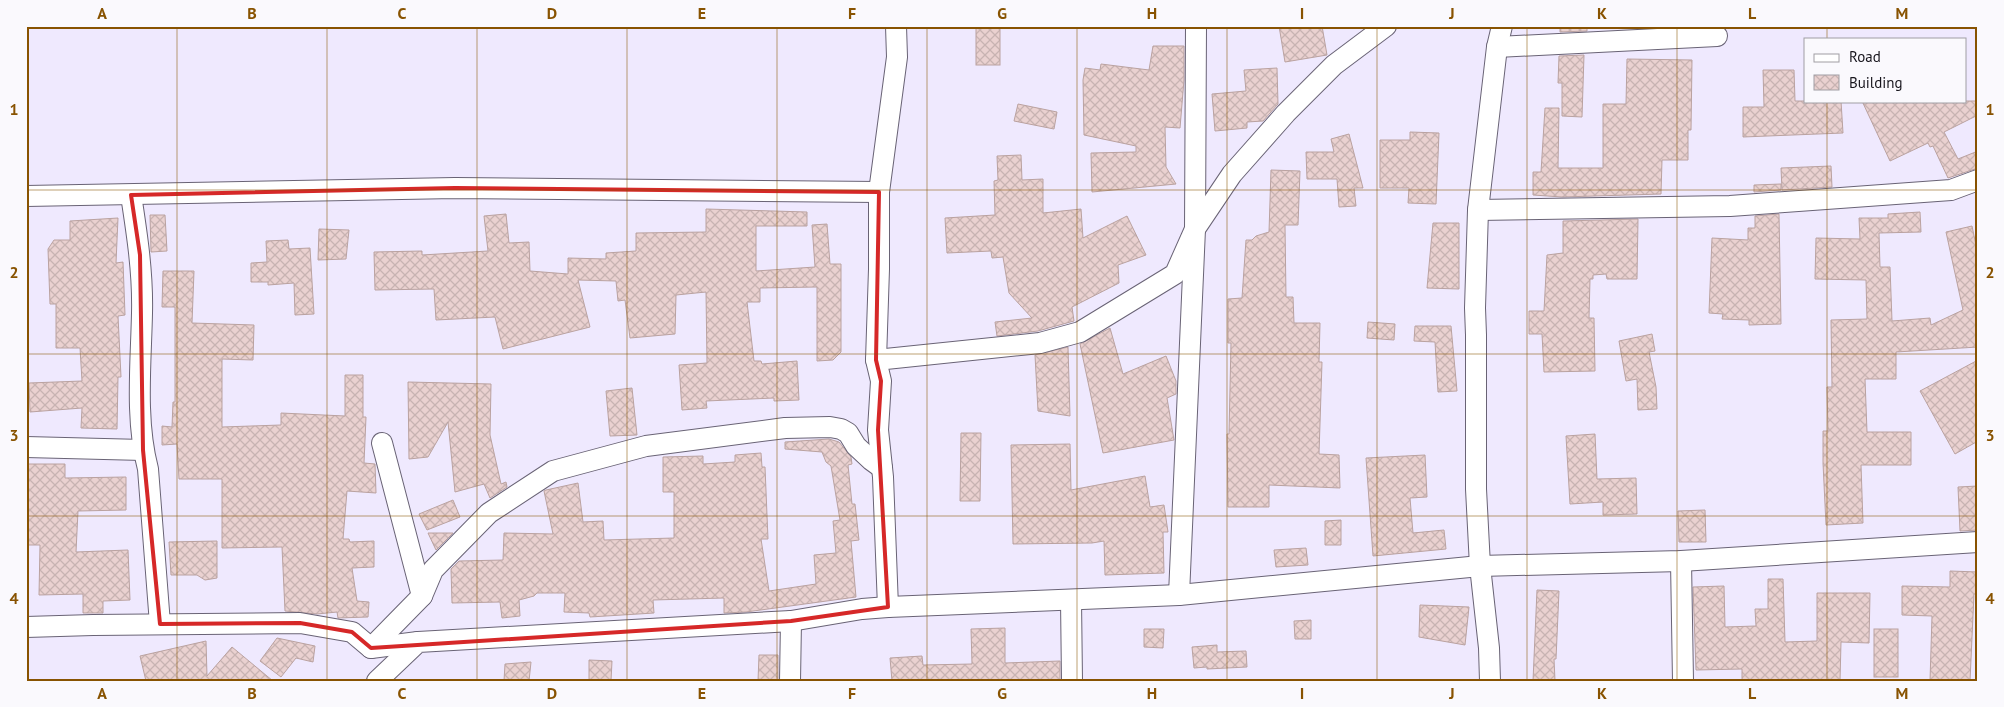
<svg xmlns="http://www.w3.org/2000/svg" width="2004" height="707" font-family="'PT Sans',sans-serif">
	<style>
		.building { fill: url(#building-cross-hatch); stroke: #baa2a0 }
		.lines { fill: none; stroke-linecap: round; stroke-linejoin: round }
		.minor-casing { stroke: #696375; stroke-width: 22 }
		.minor { stroke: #fff; stroke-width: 20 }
		.marked { fill: none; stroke: #d62828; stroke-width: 4; stroke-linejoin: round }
		.grid { fill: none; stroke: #885301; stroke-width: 1; stroke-opacity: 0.55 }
		.neatline { fill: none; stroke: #885301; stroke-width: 2 }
		.grid-label { font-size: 16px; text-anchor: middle; font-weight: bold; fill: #885301 }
	</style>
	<defs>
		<pattern id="building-cross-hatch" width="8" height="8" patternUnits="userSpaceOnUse" patternTransform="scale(1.25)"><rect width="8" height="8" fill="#ead1d0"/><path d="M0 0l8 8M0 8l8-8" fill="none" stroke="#c8b3b2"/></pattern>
	</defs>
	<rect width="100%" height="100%" fill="#efe9fe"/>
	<g class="building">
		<rect x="976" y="26" width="24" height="39"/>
		<polygon points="1279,26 1322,26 1327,55 1285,62"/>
		<polygon points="1560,26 1587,26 1587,31 1560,32"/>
		<polygon points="1153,46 1184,46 1184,80 1180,128 1165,127 1166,167 1176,184 1092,192 1091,153 1136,152 1136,146 1084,135 1083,80 1085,68 1100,70 1101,64 1149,70"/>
		<polygon points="1584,55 1582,117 1562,116 1562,83 1558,83 1559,56"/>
		<polygon points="1627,59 1692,60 1691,130 1688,130 1688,160 1662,160 1661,194 1562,197 1533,195 1533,172 1541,172 1545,108 1559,108 1558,168 1603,168 1603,104 1626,104"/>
		<polygon points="1277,68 1278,104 1263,121 1247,122 1247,128 1215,131 1212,94 1246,91 1244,70"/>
		<polygon points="1763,70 1794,70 1795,101 1841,101 1843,133 1743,137 1743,107 1764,107"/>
		<polygon points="1862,101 1978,101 1978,115 1944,132 1958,159 1978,151 1978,168 1948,178 1933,146 1930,147 1928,143 1890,161"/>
		<polygon points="1018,104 1057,112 1054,129 1014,121"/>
		<polygon points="1410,132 1439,133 1436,204 1408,203 1409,188 1380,188 1380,140 1410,140"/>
		<polygon points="1349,134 1363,188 1354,188 1356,206 1339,207 1337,179 1307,179 1306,152 1334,152 1331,139"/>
		<polygon points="1021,155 1022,180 1043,179 1043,213 1081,209 1083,238 1127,216 1146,255 1118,265 1119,283 1072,307 1074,321 1038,331 997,336 995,322 1032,318 1009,293 1003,257 992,258 991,251 947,253 945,218 995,215 994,181 998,180 997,156"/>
		<polygon points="1831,166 1832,187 1782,190 1781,168"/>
		<polygon points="1271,170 1300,171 1298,225 1285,225 1286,297 1293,297 1294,323 1320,323 1319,362 1322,362 1319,454 1339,455 1340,488 1269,485 1269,507 1228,507 1227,434 1229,434 1231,343 1228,343 1228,299 1242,298 1246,240 1252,240 1256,236 1269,232"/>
		<polygon points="1781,184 1781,190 1754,192 1754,185"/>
		<polygon points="706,209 807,212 807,226 756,226 756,271 815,267 812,225 827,224 830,264 841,264 841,352 833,360 817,361 817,287 760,288 760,302 747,302 754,361 761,361 762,364 797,361 799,400 774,401 774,398 706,401 707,408 682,410 679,365 707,363 706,292 676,295 675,334 630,338 625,300 618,301 616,281 578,280 590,327 503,349 495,317 436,320 434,289 375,290 374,252 422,251 422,255 488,251 484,216 506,214 509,243 529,242 530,271 568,274 568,258 606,259 606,253 636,251 636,233 706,232"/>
		<polygon points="1920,212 1921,232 1879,233 1880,267 1890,267 1892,321 1930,318 1931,325 1963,310 1946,232 1972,226 1978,255 1978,347 1896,352 1896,379 1865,379 1867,432 1911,432 1911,465 1861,465 1863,523 1826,525 1823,463 1823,431 1828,431 1827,387 1832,387 1831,320 1867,319 1866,280 1815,279 1816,238 1860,239 1859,218 1888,218 1888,214"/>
		<polygon points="1779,214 1781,324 1749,325 1749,320 1722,319 1723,314 1709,313 1712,238 1748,240 1748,228 1755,228 1755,216"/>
		<polygon points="150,215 165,215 167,251 151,252"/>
		<polygon points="118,218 116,263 123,262 125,315 118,316 121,377 118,377 117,429 81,428 82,408 30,412 29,383 82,381 80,348 56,348 56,304 50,304 48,249 54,240 70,240 70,221"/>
		<polygon points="1638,219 1637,279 1607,279 1606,274 1593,275 1593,279 1590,279 1589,318 1594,318 1595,371 1544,372 1542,334 1529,334 1529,311 1544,311 1547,255 1563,253 1563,221"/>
		<polygon points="1433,223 1459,223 1459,289 1427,288"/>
		<polygon points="319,229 349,230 346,259 318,260"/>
		<polygon points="288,240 289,249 310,248 314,314 295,315 294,283 268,285 268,282 251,282 251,263 267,262 266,241"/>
		<polygon points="163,271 194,271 192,323 254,325 253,360 222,359 222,427 281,425 281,413 345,416 345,375 363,375 363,417 366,417 364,463 375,464 376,493 347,491 343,539 349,539 350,542 374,541 374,567 352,568 357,601 369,602 368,617 338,618 337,612 317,614 285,611 282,547 222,548 222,479 179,479 177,444 162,445 162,426 172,427 173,402 175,402 175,307 162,307"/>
		<polygon points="1368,322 1395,324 1394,340 1367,338"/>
		<polygon points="1415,326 1451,326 1457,391 1438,392 1435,342 1414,341"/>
		<polygon points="1110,328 1123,374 1166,356 1176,381 1176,394 1167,398 1174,440 1103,453 1080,344"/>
		<polygon points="1652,334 1655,351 1649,352 1656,387 1657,409 1638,410 1637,379 1626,381 1619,341"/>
		<polygon points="1068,347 1070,416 1038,411 1035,355"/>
		<polygon points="1978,360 1978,441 1955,454 1920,391"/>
		<polygon points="408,382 491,384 490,435 501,484 506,482 507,487 490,498 484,484 455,492 448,422 428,457 409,459"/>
		<polygon points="632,388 637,435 610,436 606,391"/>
		<polygon points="961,433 981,433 980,501 960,501"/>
		<polygon points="1595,434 1597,479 1636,478 1637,514 1603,515 1603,502 1570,504 1566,436"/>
		<polygon points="829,439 839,442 851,457 852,464 848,465 852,504 855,504 859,540 851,541 856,597 746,612 724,613 724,598 653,600 654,613 590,617 589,613 564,612 565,593 537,593 534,596 519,600 520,616 502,618 500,602 452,603 451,569 459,561 503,560 504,533 553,534 544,491 546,490 578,483 583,522 603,521 604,540 674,538 674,492 663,492 663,457 703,456 703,464 735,462 735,455 761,453 762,467 765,467 768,539 761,539 769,591 816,584 814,555 836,553 833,521 840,520 831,466 826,462 822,452 785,449 785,442"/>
		<polygon points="1070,444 1071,490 1145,476 1150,507 1164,505 1168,532 1163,532 1164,573 1105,575 1104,541 1092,543 1013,544 1011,445"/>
		<polygon points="1425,455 1427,497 1410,498 1413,533 1444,530 1446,549 1373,556 1366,458"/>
		<polygon points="26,464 65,464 65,478 126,477 126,510 78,511 76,552 128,550 130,600 103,601 103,613 83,613 83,594 39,595 40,545 26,545"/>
		<polygon points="1978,486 1978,530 1960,531 1958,487"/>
		<polygon points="453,500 460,517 427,530 419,514"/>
		<polygon points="1705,510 1706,542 1679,542 1678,511"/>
		<polygon points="1341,520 1341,545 1325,545 1325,521"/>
		<polygon points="428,533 453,533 436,550"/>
		<polygon points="217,541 217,578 205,580 197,575 171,575 169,542"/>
		<polygon points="1306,548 1308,565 1276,567 1274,550"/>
		<polygon points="1950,571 1978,572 1978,594 1974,594 1970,681 1930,681 1932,616 1902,615 1902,586 1950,587"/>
		<polygon points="1768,579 1783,579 1785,642 1817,641 1817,593 1870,593 1869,643 1841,642 1840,681 1742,681 1742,669 1696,670 1693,587 1724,586 1725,627 1756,626 1755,609 1768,609"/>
		<polygon points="1537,590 1559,591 1556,659 1554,659 1555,681 1533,681"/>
		<polygon points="1420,605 1469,607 1465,645 1419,637"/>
		<polygon points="1311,620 1311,639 1295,639 1294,621"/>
		<polygon points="1005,628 1005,663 1060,661 1060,681 892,681 890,658 922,656 923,665 972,664 971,629"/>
		<polygon points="1144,629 1164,629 1163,648 1144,647"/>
		<rect x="1874" y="629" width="24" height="48"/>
		<polygon points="277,638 315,646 313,662 296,658 281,677 260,661"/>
		<polygon points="206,641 207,676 232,647 273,681 146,681 140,656"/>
		<polygon points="1217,645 1217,652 1246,651 1247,667 1207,669 1207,667 1194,668 1192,647"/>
		<polygon points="759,655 778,655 778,681 758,681"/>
		<polygon points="589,660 612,661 611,681 589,681"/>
		<polygon points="531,662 529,681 504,681 505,664"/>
	</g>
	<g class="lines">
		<defs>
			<g id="minor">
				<polyline points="1497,47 1717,36"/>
				<path d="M131 195C137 234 143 273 142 313 141 363 135 420 148 469L160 624"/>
				<polyline points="26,196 455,188 879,192"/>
				<polyline points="1478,210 1730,206 1951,190 1978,180"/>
				<polyline points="876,360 1040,343 1080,332 1175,274 1195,229 1232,174 1286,113 1334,65 1386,26"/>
				<polyline points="382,443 422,596"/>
				<polyline points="26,447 143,450"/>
				<polyline points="1681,561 1683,681"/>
				<polyline points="1179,595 1195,229 1196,26"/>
				<polyline points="1071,600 1072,681"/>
				<polyline points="888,607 883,477 878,430 881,381 876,360 879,269 879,192 897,57 896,26"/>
				<polyline points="26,627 93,625 300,623 352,632 371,648 418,642"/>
				<polyline points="371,648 422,596 433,570 489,513 553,471 646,446 785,428 830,427 841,429 848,433 856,446 871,460 882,468"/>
				<polyline points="377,681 418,642 791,621 862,609 888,607 1179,595 1480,566 1681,561 1978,542"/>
				<polyline points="790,681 791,621"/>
				<polyline points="1490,681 1489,648 1480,566 1476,489 1476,335 1475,308 1478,210 1497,47 1502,26"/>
			</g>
		</defs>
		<use href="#minor" class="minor-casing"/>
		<use href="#minor" class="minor"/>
	</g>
	<path class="marked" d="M455 188 879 192 876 360 881 381 878 430 888 607 791 621 371 648 352 632 300 623 160 624 143 450 140 255 131 195Z"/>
	<path class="grid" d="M177 26V681M327 26V681M477 26V681M627 26V681M777 26V681M927 26V681M1077 26V681M1227 26V681M1377 26V681M1527 26V681M1677 26V681M1827 26V39M1827 101V681M26 190H1978M26 354H1978M26 516H1978"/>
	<rect width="2004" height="707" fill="none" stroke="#faf9fd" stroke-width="55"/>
	<rect x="1804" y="38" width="162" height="65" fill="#faf9fd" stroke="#a09ea3"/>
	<rect x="1814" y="54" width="25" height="8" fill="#ffffff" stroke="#a09ea3"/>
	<text x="1849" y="62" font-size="15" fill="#18161d">Road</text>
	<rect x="1814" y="75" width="25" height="15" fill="url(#building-cross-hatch)" stroke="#a09ea3"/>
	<text x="1849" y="88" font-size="15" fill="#18161d">Building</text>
	<rect x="28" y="28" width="1948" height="652" class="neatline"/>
	<g class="grid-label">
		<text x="102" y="19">A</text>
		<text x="252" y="19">B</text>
		<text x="402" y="19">C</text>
		<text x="552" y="19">D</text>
		<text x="702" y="19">E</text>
		<text x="852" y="19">F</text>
		<text x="1002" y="19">G</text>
		<text x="1152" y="19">H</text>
		<text x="1302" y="19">I</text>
		<text x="1452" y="19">J</text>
		<text x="1602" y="19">K</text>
		<text x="1752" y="19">L</text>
		<text x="1902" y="19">M</text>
		<text x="14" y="115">1</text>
		<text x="1990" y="115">1</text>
		<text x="14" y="278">2</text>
		<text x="1990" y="278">2</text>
		<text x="14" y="441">3</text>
		<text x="1990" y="441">3</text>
		<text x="14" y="604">4</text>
		<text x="1990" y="604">4</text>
		<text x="102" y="699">A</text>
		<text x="252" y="699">B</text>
		<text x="402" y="699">C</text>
		<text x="552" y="699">D</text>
		<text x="702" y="699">E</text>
		<text x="852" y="699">F</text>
		<text x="1002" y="699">G</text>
		<text x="1152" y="699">H</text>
		<text x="1302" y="699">I</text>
		<text x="1452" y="699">J</text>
		<text x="1602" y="699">K</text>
		<text x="1752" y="699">L</text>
		<text x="1902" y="699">M</text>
	</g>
</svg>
